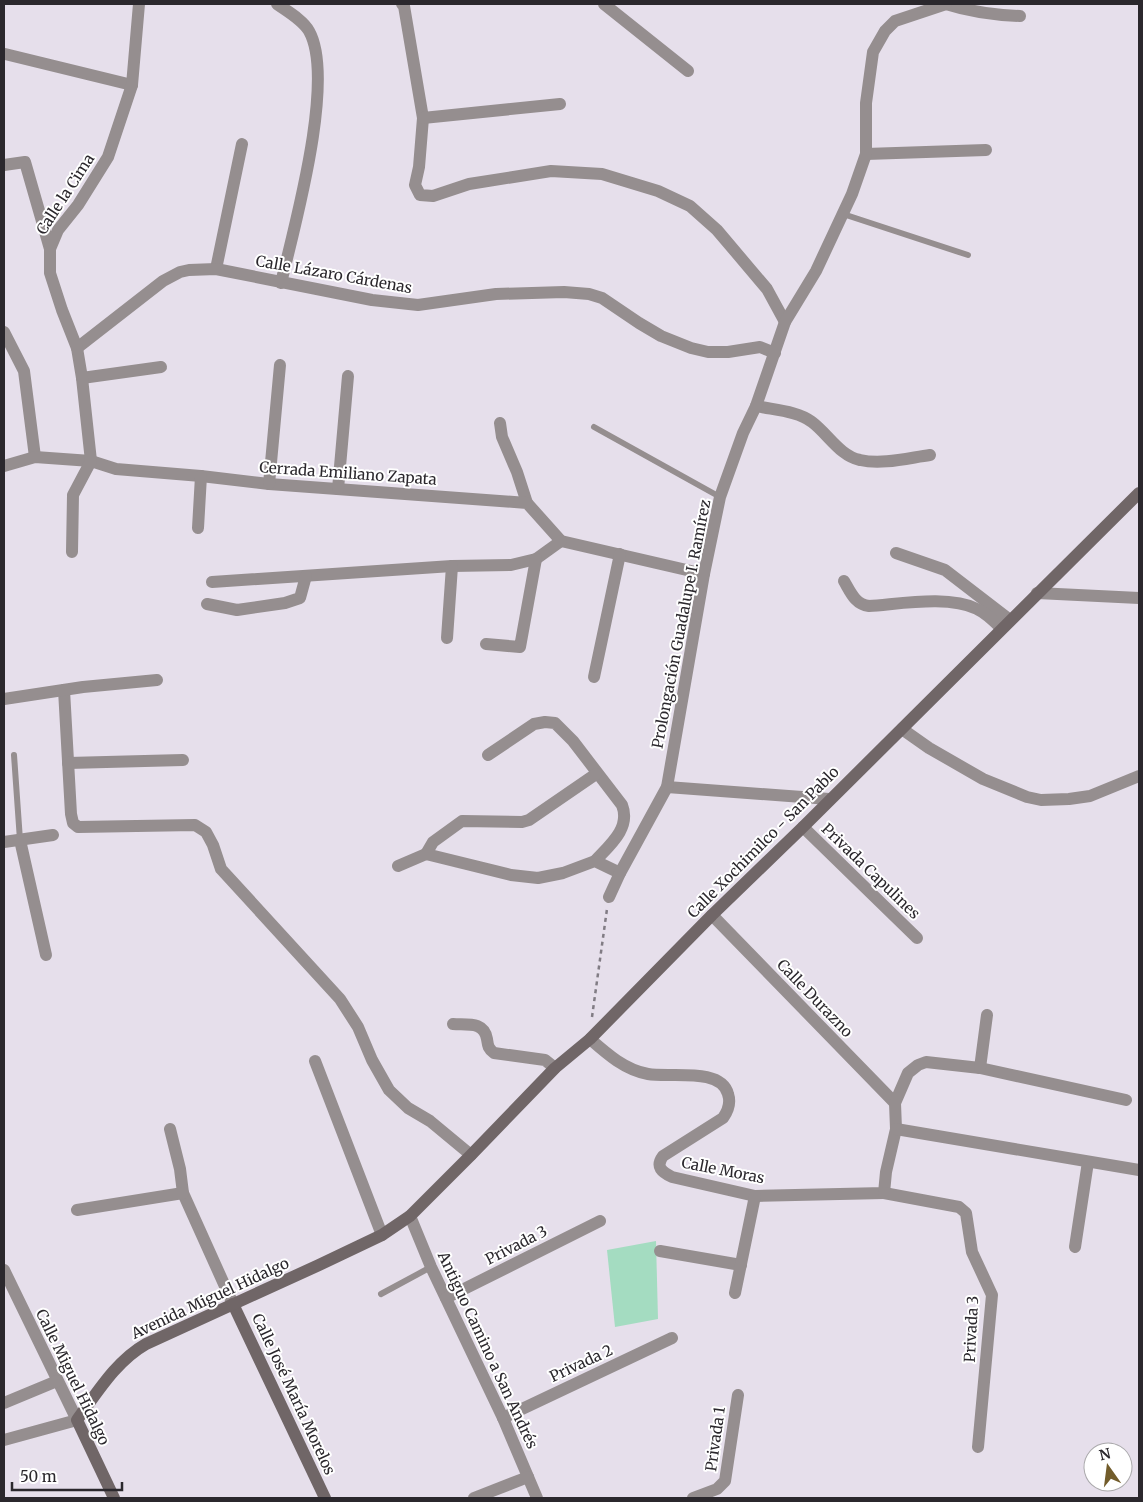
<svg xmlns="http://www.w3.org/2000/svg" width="1143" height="1502" font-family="Merriweather,serif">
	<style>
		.green { fill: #a4dcc1 }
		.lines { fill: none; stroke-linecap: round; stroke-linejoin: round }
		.path { stroke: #817c84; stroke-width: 2.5; stroke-dasharray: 4 4; stroke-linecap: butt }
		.service { stroke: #958e8f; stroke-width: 6 }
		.minor { stroke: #958e8f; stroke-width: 12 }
		.tertiary { stroke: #958e8f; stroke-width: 12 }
		.secondary { stroke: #706667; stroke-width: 12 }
		.labels { text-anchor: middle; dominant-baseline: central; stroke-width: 4; stroke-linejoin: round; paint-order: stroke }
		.street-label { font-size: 15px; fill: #2b282d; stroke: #fff }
	</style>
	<rect width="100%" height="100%" fill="#e6dfeb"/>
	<polygon class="green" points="656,1241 658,1319 615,1327 607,1250"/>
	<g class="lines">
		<polyline class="path" points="592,1017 607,909"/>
		<g class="service">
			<polyline points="843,214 968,255"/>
			<polyline points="594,427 720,497"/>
			<polyline points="14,755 20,840"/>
			<polyline points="381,1294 431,1267"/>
		</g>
		<g class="minor">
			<path d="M277 4C287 11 303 20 309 31 336 79 294 228 281 283"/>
			<polyline points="402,4 404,6 423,118 419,167 415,185 420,195 433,196 469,184 551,171 602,174 658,191 690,206 717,230 767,289 785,322"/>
			<polyline points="604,4 688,71"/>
			<path d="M946 4C971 12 994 15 1020 16"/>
			<polyline points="5,54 132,85"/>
			<polyline points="423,118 560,104"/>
			<polyline points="866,154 986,150"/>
			<polyline points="4,165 25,162 50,249"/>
			<polyline points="216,269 242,144"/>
			<polyline points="4,332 24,371 35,457"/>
			<polyline points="77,348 163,281 180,272 189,270 216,269 372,300 418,305 496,294 564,292 589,294 602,298 639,323 661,336 691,348 708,352 728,352 760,347 775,353"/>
			<polyline points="82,378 161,367"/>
			<path d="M756 406C774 410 798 411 812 422 828 434 840 456 860 460 882 465 908 458 930 455"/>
			<polyline points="500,423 502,437 517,472 527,503"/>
			<polyline points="4,466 35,457 91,461 116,469 201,476 269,484 527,503 561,541 704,574"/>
			<polyline points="269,484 280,365"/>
			<polyline points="338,489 348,376"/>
			<polyline points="198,528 201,476"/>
			<polyline points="72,552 73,495 91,461 82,378 77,348 62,310 50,273 50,249 58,230 78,205 108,157 132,85 139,4"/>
			<polyline points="896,553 945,570 1010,620"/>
			<path d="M844 581C851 593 855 604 869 606 900 604 949 595 977 609 986 613 994 621 1001 628"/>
			<polyline points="212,582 452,566 511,565 536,559 561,541"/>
			<polyline points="1037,593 1139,598"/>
			<polyline points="207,604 237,610 285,603 300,598 306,576"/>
			<polyline points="447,638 452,566"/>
			<polyline points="486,644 520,647 536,559"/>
			<polyline points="594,677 620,554"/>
			<polyline points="64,690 71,814 73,823 78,827 195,825 206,832 213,845 221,869 340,999 358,1027 372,1060 389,1090 408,1108 430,1121 471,1155"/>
			<polyline points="4,699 83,687 157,680"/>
			<polyline points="902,729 929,748 983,779 1027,797 1041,800 1069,799 1090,796 1139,776"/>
			<path d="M488 755 534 724 545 722 555 723 573 741 622 805C631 828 610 845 595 861"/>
			<polyline points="68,763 183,760"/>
			<polyline points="667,787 829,799"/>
			<polyline points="803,827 917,938"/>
			<polyline points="20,840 46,955"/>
			<polyline points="4,842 53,835"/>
			<polyline points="426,854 433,842 462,821 522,822 529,820 596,774"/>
			<polyline points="398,866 426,854 511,875 538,878 563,873 595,861 620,873"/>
			<polyline points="609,897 620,873 667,787 704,574 720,497 743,433 756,406 785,322 816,271 852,194 866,154 866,103 873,52 885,31 895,21 946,4"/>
			<polyline points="712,915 895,1103"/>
			<path d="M453 1024C467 1025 484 1021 487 1039 488 1046 488 1048 494 1053L545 1060 555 1068"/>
			<path d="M590 1039C607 1054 625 1070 648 1074 670 1078 721 1067 728 1094 731 1103 728 1111 723 1118L663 1156C655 1167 662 1172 672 1177L755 1196 884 1193 886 1172 896 1129 895 1103 908 1073 918 1065 926 1062 980 1068 1126 1100"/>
			<polyline points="315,1061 382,1235"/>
			<polyline points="980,1068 987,1015"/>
			<polyline points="170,1129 180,1169 183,1193 233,1304"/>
			<polyline points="896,1129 1139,1170"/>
			<polyline points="884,1193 959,1207 966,1213 972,1252 992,1295 978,1447"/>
			<polyline points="77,1210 183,1193"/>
			<polyline points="410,1216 431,1267 503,1418 537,1498"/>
			<polyline points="1075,1247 1088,1162"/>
			<polyline points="660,1251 741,1265"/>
			<polyline points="4,1270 77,1420"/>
			<polyline points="735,1293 755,1196"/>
			<polyline points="446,1298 600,1221"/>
			<polyline points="4,1403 57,1381"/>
			<polyline points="503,1418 672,1338"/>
			<polyline points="474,1498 528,1477"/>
			<polyline points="693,1498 717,1489 725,1481 738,1395"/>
		</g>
		<polyline class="tertiary" points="4,1440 77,1420"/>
		<g class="secondary">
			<polyline points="233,1304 325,1498"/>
			<path d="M114 1498 77 1420C97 1393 116 1361 146 1344L319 1265 382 1235 410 1216 471 1155 555 1068 590 1039 712 915 803 827 1139 493"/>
		</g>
	</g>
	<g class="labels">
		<g class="street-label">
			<text transform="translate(65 194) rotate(-57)">Calle la Cima</text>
			<text transform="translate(334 274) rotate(10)">Calle Lázaro Cárdenas</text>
			<text transform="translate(348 473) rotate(4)">Cerrada Emiliano Zapata</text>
			<text transform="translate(681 624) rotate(-79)">Prolongación Guadalupe I. Ramírez</text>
			<text transform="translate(763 842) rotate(-45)">Calle Xochimilco - San Pablo</text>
			<text transform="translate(871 871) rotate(44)">Privada Capulines</text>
			<text transform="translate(815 998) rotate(46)">Calle Durazno</text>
			<text transform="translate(723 1170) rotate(11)">Calle Moras</text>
			<text transform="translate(516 1245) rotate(-27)">Privada 3</text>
			<text transform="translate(210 1298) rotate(-25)">Avenida Miguel Hidalgo</text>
			<text transform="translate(971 1329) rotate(-87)">Privada 3</text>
			<text transform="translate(488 1350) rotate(65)">Antiguo Camino a San Andrés</text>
			<text transform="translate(581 1363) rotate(-25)">Privada 2</text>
			<text transform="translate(73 1377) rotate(64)">Calle Miguel Hidalgo</text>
			<text transform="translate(294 1394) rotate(65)">Calle José María Morelos</text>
			<text transform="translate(715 1439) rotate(-82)">Privada 1</text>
		</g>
	</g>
	<rect width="1143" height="1502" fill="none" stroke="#2b282d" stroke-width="10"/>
	<g transform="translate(1108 1467) rotate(346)"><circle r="24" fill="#ffffff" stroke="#aaa9ab"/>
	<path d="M0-4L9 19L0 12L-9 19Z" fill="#725c2b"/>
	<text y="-8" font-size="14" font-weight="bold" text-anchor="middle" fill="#2b282d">N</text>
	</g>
	<path d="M12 1482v8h110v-8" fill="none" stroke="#2b282d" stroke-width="2.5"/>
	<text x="20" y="1482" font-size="15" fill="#2b282d" stroke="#ffffff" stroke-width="4" paint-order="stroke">50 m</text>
</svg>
